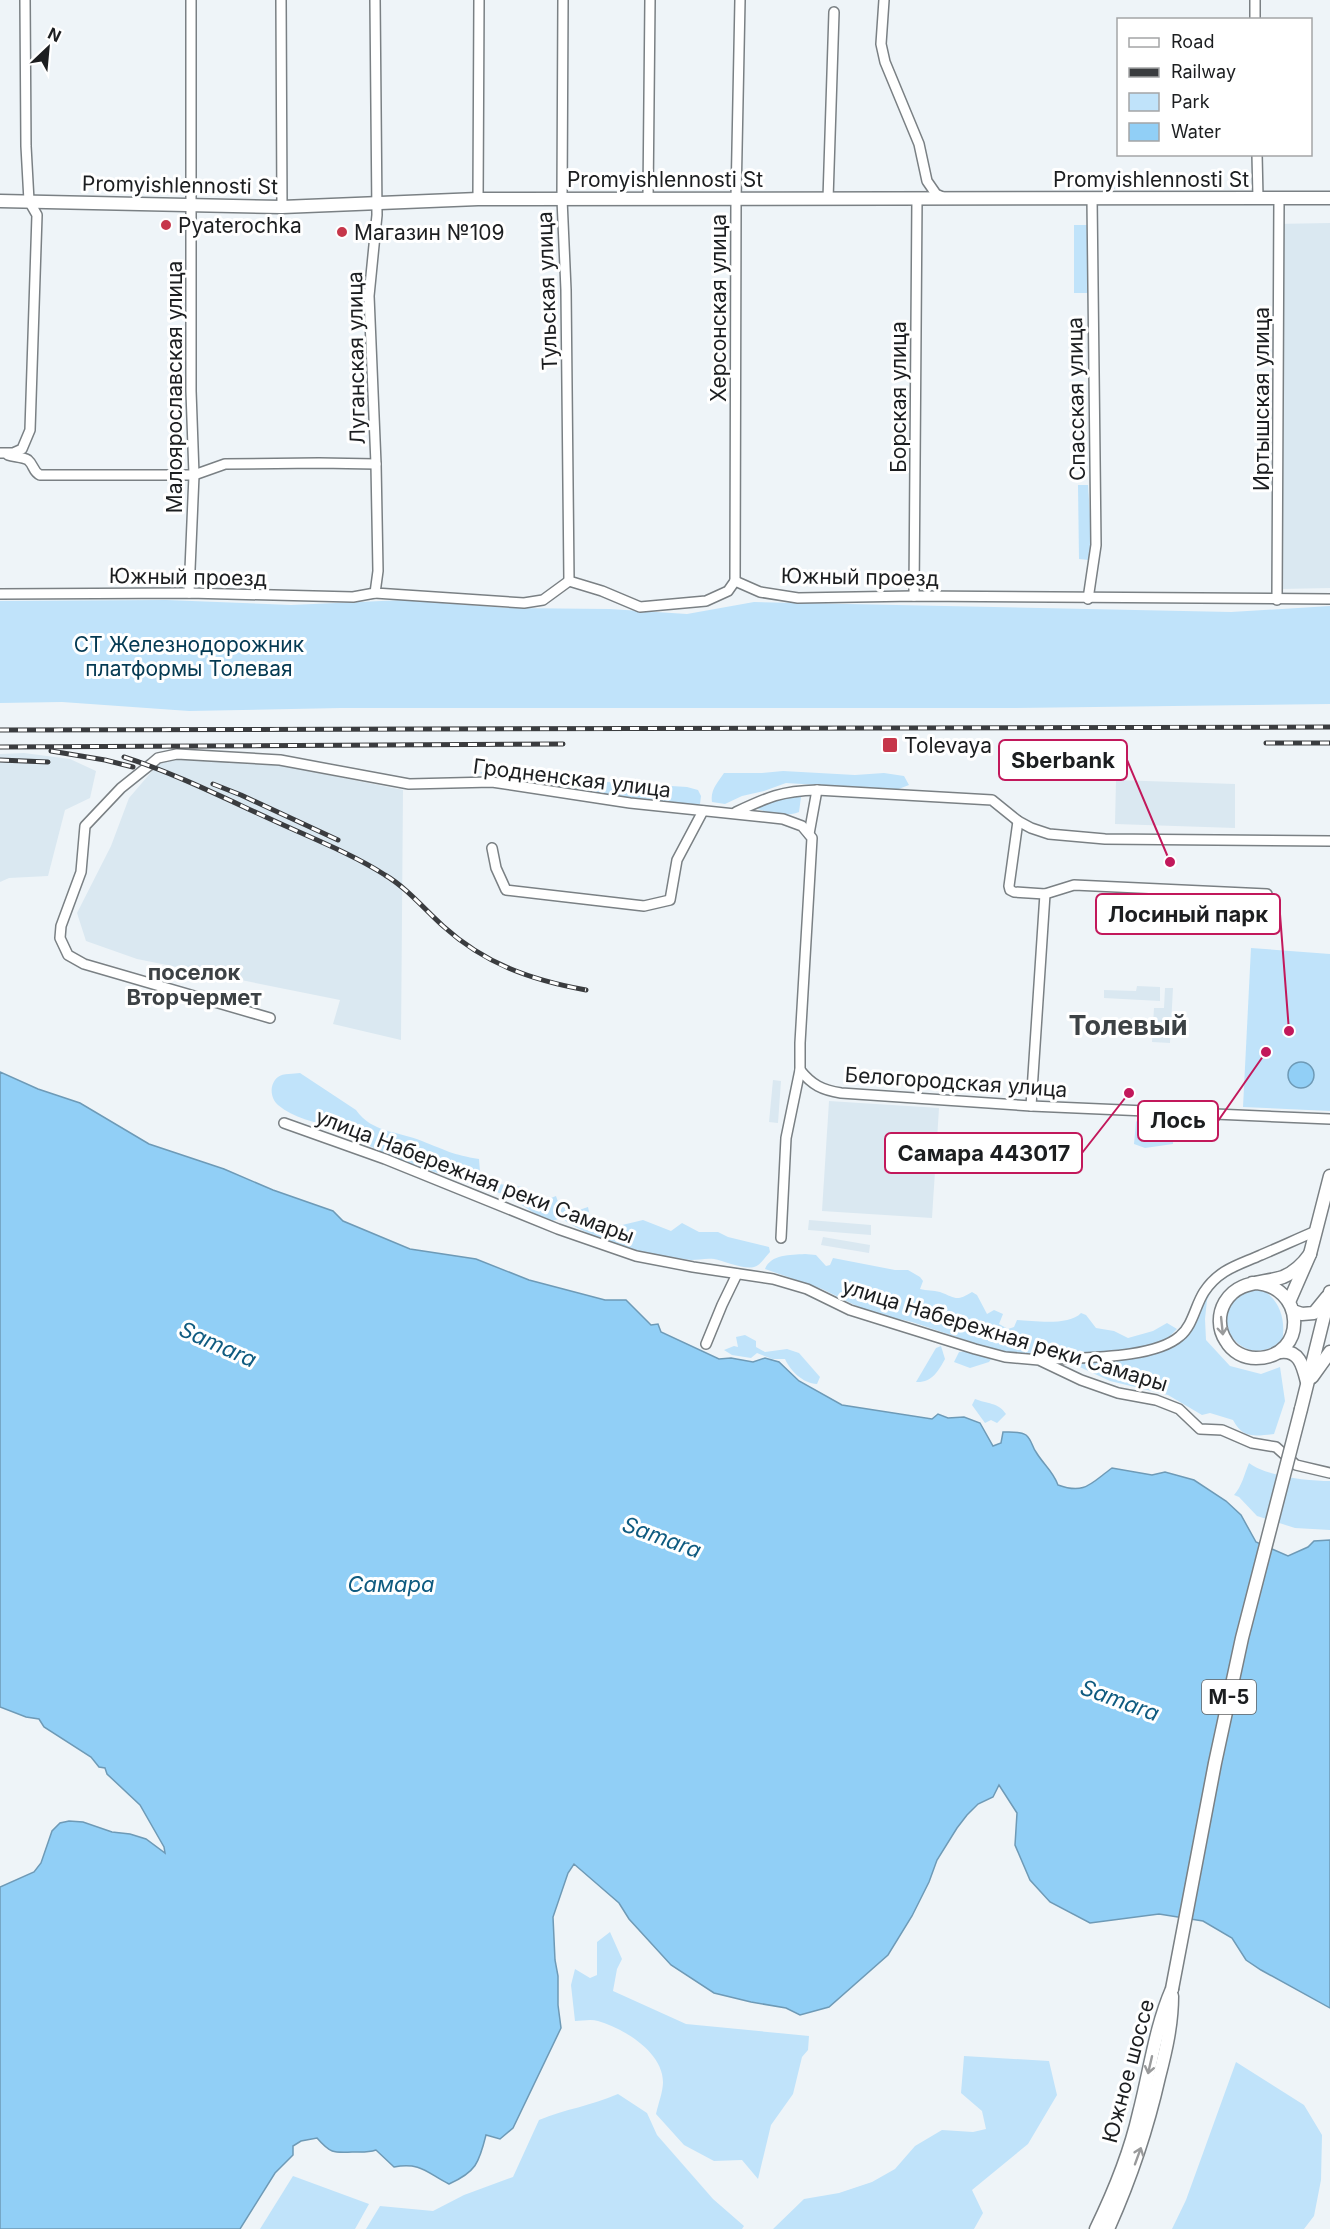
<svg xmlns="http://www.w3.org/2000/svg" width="1330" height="2229" font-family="Inter,sans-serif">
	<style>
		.built { fill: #dae8f1 }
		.green { fill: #c0e3fa }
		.water { fill: #91cff6; stroke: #6e9ab6; stroke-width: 1.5 }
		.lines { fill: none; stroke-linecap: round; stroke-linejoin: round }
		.minor-casing { stroke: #7a8084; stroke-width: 12 }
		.major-casing { stroke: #7a8084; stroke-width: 15 }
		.minor { stroke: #fff; stroke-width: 9 }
		.major { stroke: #fff; stroke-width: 12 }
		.rail-casing { stroke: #3a3c3f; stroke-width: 5 }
		.rail { stroke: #fff; stroke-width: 3; stroke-dasharray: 9; stroke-linecap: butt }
		.major-bridge-casing { stroke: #7a8084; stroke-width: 15; stroke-linecap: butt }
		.major-bridge { stroke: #fff; stroke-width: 12 }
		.oneway { stroke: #999a9b }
		.poi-dot { fill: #c6364a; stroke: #fff; stroke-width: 2 }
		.labels { text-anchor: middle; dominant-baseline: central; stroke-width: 6; stroke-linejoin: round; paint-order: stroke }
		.shield { fill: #fff; stroke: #606263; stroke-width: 1.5 }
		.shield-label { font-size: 20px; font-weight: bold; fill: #1c1e20 }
		.street-label { font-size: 21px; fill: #1c1e20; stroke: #fff }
		.poi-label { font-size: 21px; fill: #1c1e20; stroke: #fff; text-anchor: start }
		.park-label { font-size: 21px; fill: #043a53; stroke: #fff }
		.neighbourhood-label { font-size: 22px; font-weight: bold; fill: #3d4245; stroke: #fff }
		.water-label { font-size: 22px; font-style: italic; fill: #0f5b80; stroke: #fff }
		.district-label { font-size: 27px; font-weight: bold; fill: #3d4245; stroke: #fff }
		.leader { fill: none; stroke: #c2185b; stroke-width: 2 }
		.callout-dot { fill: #c2185b; stroke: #fff; stroke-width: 2 }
		.callout { fill: #fff; stroke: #c2185b; stroke-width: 2 }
		.callout-label { font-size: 22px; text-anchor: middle; font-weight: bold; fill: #1c1e20 }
	</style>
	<rect width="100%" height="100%" fill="#eef4f8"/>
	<g class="built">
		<polygon points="1330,223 1330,588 1281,589 1274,224"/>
		<polygon points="24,753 70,759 96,771 90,798 65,810 48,876 9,878 0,882 0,754"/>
		<polygon points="181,759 274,764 403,790 401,1040 333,1024 340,1000 137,959 86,941 77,913 111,846 129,798 159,763"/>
		<polygon points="1116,780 1235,784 1235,828 1115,824"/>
		<polygon points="1137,986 1160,987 1160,1001 1104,998 1104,990 1136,991"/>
		<polygon points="1165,988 1173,988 1170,1043 1152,1042 1154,1008 1164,1008"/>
		<polygon points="773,1080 781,1081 778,1123 769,1122"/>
		<polygon points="829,1101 939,1108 932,1218 822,1211"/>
		<polygon points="809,1220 871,1225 871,1235 808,1230"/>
		<polygon points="823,1237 870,1245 869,1253 821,1245"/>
	</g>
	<g class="green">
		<polygon points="1100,173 1149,179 1160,188 1097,189"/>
		<polygon points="1074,225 1090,225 1091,293 1074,293"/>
		<polygon points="1078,485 1088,485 1092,545 1089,560 1079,559"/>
		<polygon points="166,600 291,605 404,600 508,608 610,609 687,614 754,602 1231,612 1330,606 1330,704 1015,708 341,708 189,711 62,702 0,703 0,601"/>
		<polygon points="492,769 592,781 687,787 698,790 701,796 700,804 694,806 556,788 479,773"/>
		<path d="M783 771 855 775 884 773 904 776 909 785 896 790 786 783 764 791 742 796 725 804 712 802C710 790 718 782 724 773H762Z"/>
		<path d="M790 795 801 797 799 812C786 817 771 814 758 809L762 804Z"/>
		<polygon points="1251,948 1330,954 1330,1111 1243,1107"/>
		<path d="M300 1073 356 1110C372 1133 398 1131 422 1141 445 1150 453 1155 479 1159L480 1172 499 1184 523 1187 530 1199 546 1200 556 1196 559 1205 573 1212 588 1207 591 1221 618 1226 643 1220 671 1231 682 1223 699 1232H718L728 1237 769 1247 770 1252C765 1257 760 1266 754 1267 745 1270 724 1261 714 1259 706 1258 698 1260 691 1260 645 1254 600 1244 561 1218L549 1222C526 1210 507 1191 482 1189 454 1177 424 1170 395 1158 374 1150 354 1136 333 1128 316 1122 293 1118 278 1105 270 1098 269 1084 278 1077 283 1073 294 1074 300 1073Z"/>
		<polygon points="1140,1116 1155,1117 1174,1126 1173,1144 1145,1148 1134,1144 1136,1122"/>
		<path d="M805 1254 816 1255 826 1266 830 1265 833 1258 895 1270H908L920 1277 923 1281 920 1289C927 1291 933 1290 940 1292 956 1298 956 1302 972 1292L977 1295 987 1314 994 1310 1003 1314 999 1324 1008 1329 1014 1327 1017 1320C1035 1321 1069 1326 1081 1313L1086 1315 1096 1328 1114 1331 1128 1338 1153 1331 1167 1323 1177 1329 1167 1339 1142 1347 1113 1351 1050 1355 1001 1352 912 1322 869 1312 822 1289 765 1269C771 1254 790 1255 805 1254Z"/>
		<path d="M1230 1275 1214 1286 1207 1300 1205 1319 1206 1340 1230 1366 1261 1374 1280 1367 1285 1401 1274 1434C1255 1436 1243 1439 1233 1420L1210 1413 1202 1415 1168 1395 1110 1381 1058 1357H1121L1159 1352 1177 1341 1217 1277Z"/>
		<path d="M1261 1289C1281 1300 1286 1322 1282 1342 1230 1378 1198 1291 1261 1289Z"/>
		<path d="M745 1335 756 1341V1347L765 1352 787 1349 799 1353 820 1377 817 1384C803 1383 791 1372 785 1359H772L757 1353 751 1358 732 1355 724 1350 734 1346 738 1347 736 1337Z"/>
		<path d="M941 1346 945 1359C938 1372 931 1383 916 1382L936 1348Z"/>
		<polygon points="967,1351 991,1359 989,1362 970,1368 954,1362 959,1352"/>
		<path d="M975 1399C987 1404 998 1402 1006 1414L997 1423 991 1420 985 1423 972 1405Z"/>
		<path d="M1249 1463C1266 1476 1308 1481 1330 1481V1530L1295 1528 1257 1516 1239 1497 1234 1495C1242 1486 1244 1475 1249 1463Z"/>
		<path d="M610 1932 622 1959 617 1969 613 1991 686 2024 809 2036 808 2050 802 2057 793 2094 771 2125 758 2179 742 2160 714 2161 684 2145 656 2114C658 2104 663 2092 663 2082 663 2052 623 2028 598 2021 591 2019 582 2021 575 2021L571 1985 575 1969 590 1978 597 1975V1942Z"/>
		<polygon points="964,2056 1049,2061 1057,2095 1028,2144 972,2190 983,2213 974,2229 773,2229 804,2199 839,2193 872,2182 895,2169 915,2146 942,2130 973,2132 986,2129 982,2111 961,2093"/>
		<polygon points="1236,2062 1304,2105 1322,2135 1321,2180 1314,2216 1304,2229 1172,2229 1186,2200"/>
		<path d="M618 2094 647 2113 657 2135 713 2199 744 2226 742 2229H366L380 2206 433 2211 464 2195 513 2177 539 2120C565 2109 591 2106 618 2094Z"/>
		<polygon points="293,2176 369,2204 355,2229 260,2229"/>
	</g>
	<g class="water">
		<circle cx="1301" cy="1075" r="13"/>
		<path d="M0 1072 38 1089 80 1103 149 1144 224 1169 273 1190 333 1211 343 1221 410 1249 476 1259 529 1280 605 1300H626L651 1325 658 1324 661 1332 719 1359 731 1358 753 1362 765 1358 779 1362 799 1381 842 1405 932 1419 938 1414 948 1418 964 1417 980 1423 993 1446 1001 1443 1003 1432C1010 1432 1020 1431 1026 1435 1032 1440 1032 1447 1036 1452 1043 1464 1053 1471 1058 1485 1085 1495 1091 1483 1112 1468L1152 1475 1165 1472 1194 1480 1226 1501 1241 1515 1256 1542 1288 1556 1308 1547 1314 1541 1330 1540V2008L1261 1970 1246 1960 1232 1938 1203 1921 1159 1914 1090 1923 1050 1902 1030 1880 1015 1845 1017 1813 999 1785 993 1797 978 1804 967 1815 957 1828 937 1860 929 1882 912 1916 888 1955 829 2007 800 2015 786 2008 751 2002 714 1993 671 1965 629 1919 619 1903 574 1864 568 1873 553 1917 555 1960 558 1976V2005L561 2028 513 2128 500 2139 486 2135C479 2163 476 2172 449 2184 427 2173 421 2162 394 2167L376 2150C367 2153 361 2152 352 2152 333 2153 330 2153 317 2138L301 2141 293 2146V2155L275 2173 240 2229H0V1887L34 1872 41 1863 52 1831 60 1823 69 1821 83 1822 112 1832 130 1834 146 1839 165 1853 164 1847 140 1805 107 1774 105 1768 99 1767 91 1757 44 1727 39 1719 26 1717 0 1707Z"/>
	</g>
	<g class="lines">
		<defs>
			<g id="minor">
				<polyline points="281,0 282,207"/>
				<polyline points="375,0 377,215 369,296 376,464 378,571 375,593 524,603 543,600 569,581"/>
				<polyline points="563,0 562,199 566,290 569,581"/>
				<polyline points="884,0 881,44 885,62 919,144 927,181 936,194 945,198"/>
				<polyline points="1255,0 1255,20"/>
				<polyline points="1257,154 1258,198"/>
				<polyline points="478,199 479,0"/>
				<polyline points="648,199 650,0"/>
				<polyline points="828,199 834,12"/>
				<polyline points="0,453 13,453 22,449 30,430 37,215 29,201 26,146 25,0"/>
				<path d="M8 455C14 457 23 457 28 460 34 465 33 472 40 475H194L225 464 319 463 376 464"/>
				<polyline points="569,581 602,591 640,607 706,601 728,591 735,581"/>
				<polyline points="735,581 760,592 798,598 914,596 1330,599"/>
				<polyline points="735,581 736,199 740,0"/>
				<polyline points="189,593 194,475 191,391 191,0"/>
				<polyline points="0,594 189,593 353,597 375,593"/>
				<polyline points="914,596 917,198"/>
				<polyline points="1088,599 1096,545 1092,198"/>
				<polyline points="1277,600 1279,198"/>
				<path d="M736 812C768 797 781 791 817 790L992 800 1018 821 1031 828 1049 834 1105 839 1330 841"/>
				<polyline points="1018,821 1009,886 1010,890 1014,892 1045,894 1074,885 1267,894"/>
				<polyline points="809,834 817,790"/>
				<polyline points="492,848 496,868 506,890 644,906 670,900 677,860 703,811"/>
				<polyline points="270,1018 84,964 68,955 60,938 61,926 81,872 85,826 121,788 151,764 158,758 177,754 280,760 409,784 492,782 630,803 783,819 802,826 812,838 800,1043 800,1070 786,1138 781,1238"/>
				<path d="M800 1070C812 1085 822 1090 841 1093L1031 1106 1330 1119"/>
				<polyline points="1031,1106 1045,894"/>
				<polyline points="284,1123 385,1159 558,1229 636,1256 693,1267 773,1279 807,1289 850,1310 975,1349 1005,1357 1039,1360 1081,1380 1118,1393 1156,1400 1179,1409 1200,1429 1222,1430 1252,1443 1276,1447 1296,1465 1330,1473"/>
				<polyline points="706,1344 722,1305 737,1274"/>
				<path d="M1041 1360C1077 1357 1153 1360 1180 1336 1193 1325 1195 1306 1204 1292 1219 1269 1239 1265 1261 1255 1280 1247 1297 1239 1316 1231"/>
			</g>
			<g id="major">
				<polyline points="0,201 282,207 478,199 1330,198"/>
				<path d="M1252 1283C1306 1283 1309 1358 1256 1358 1244 1358 1232 1352 1226 1341 1218 1329 1218 1314 1225 1302 1238 1280 1262 1284 1283 1277 1295 1272 1303 1264 1310 1254"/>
				<polyline points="1289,1302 1310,1254 1330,1176"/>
				<polyline points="1293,1311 1302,1314 1314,1313 1327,1297"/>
				<path d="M1280 1352C1299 1349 1303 1366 1307 1382"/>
				<polyline points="1312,1377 1330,1352"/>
				<polyline points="1301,1409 1330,1292"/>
				<path d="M1096 2229C1114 2192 1130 2153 1139 2113 1150 2071 1155 2028 1172 1989"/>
				<path d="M1108 2229C1130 2180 1147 2130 1159 2077 1166 2050 1172 2024 1172 1996"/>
			</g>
		</defs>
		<use href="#minor" class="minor-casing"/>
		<use href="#major" class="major-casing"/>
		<use href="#minor" class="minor"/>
		<use href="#major" class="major"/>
		<defs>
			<g id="rail">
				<polyline points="0,730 1330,727"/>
				<polyline points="1266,743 1330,743"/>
				<polyline points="0,747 563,744"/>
				<polyline points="51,751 105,760 133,767"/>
				<path d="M124 757C177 774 228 800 279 823 314 839 352 854 385 875 407 888 424 909 443 926 485 964 531 980 586 990"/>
				<polyline points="0,760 48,762"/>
				<polyline points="213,784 241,795 338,840"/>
			</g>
		</defs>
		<use href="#rail" class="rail-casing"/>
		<use href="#rail" class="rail"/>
		<defs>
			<polyline id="major-bridge" points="1172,1989 1215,1763 1242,1638 1301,1409"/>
		</defs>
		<use href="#major-bridge" class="major-bridge-casing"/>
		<use href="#major-bridge" class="major-bridge"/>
	</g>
	<defs><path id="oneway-shaft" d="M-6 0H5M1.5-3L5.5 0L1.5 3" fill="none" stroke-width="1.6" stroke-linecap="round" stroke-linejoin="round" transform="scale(1.5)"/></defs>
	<g class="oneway">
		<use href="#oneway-shaft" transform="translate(1222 1326) rotate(84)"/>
		<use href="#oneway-shaft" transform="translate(1150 2065) rotate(103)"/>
		<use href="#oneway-shaft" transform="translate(1138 2156) rotate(-70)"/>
	</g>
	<g class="poi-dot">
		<circle cx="166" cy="225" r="6"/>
		<circle cx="342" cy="232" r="6"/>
		<rect x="882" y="737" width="16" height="16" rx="3"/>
	</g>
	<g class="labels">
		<rect class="shield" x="1202" y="1680" width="54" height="34" rx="4.5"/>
		<g class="shield-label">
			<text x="1229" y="1697">М-5</text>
		</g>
		<g class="street-label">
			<text x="665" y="179">Promyishlennosti St</text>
			<text x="1151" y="179">Promyishlennosti St</text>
			<text transform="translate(180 185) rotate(1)">Promyishlennosti St</text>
			<text transform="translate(547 291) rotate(-92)">Тульская улица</text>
			<text transform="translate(718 308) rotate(-90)">Херсонская улица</text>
			<text transform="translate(356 358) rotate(-91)">Луганская улица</text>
			<text transform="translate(174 387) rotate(-90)">Малоярославская улица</text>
			<text transform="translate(898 397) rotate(-90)">Борская улица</text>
			<text transform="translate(1076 399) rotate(-91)">Спасская улица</text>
			<text transform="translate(1261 399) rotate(-90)">Иртышская улица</text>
			<text transform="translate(188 577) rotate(1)">Южный проезд</text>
			<text transform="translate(860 577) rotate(1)">Южный проезд</text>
			<text transform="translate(572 778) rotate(7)">Гродненская улица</text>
			<text transform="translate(956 1082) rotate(4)">Белогородская улица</text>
			<text transform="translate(475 1176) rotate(21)">улица Набережная реки Самары</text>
			<text transform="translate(1005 1335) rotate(17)">улица Набережная реки Самары</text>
			<text transform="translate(1128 2071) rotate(-75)">Южное шоссе</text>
		</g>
		<g class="poi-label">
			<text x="178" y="225">Pyaterochka</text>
			<text x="354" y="232">Магазин №109</text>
			<text x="904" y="745">Tolevaya</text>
		</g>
		<g class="park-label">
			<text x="189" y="644">СТ Железнодорожник<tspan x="189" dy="24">платформы Толевая</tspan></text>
		</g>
		<g class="neighbourhood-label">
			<text x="194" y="972">поселок<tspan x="194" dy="25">Вторчермет</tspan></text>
		</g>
		<g class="water-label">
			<text transform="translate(218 1344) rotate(24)">Samara</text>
			<text transform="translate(662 1537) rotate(20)">Samara</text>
			<text x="391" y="1584">Самара</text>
			<text transform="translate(1120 1700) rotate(20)">Samara</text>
		</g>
		<g class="district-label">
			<text x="1128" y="1025">Толевый</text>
		</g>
	</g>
	<path class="leader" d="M1170 862L1127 760M1289 1031L1280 914M1266 1052L1218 1121M1129 1093L1082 1153"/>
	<g class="callout-dot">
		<circle cx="1170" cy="862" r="6"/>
		<circle cx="1289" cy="1031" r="6"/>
		<circle cx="1266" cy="1052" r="6"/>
		<circle cx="1129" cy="1093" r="6"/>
	</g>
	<g class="callout">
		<rect x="999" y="740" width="128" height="40" rx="6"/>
		<rect x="1096" y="894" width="184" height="40" rx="6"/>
		<rect x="1138" y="1101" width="80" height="40" rx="6"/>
		<rect x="885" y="1133" width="197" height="40" rx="6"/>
	</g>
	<g class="callout-label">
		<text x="1063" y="768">Sberbank</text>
		<text x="1188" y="922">Лосиный парк</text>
		<text x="1178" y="1128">Лось</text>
		<text x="984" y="1161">Самара 443017</text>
	</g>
	<rect x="1117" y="18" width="195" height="138" fill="#ffffff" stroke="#a4a5a6" stroke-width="1.5"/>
	<rect x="1129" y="38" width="30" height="9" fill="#ffffff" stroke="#a4a5a6" stroke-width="1.5"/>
	<text x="1171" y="48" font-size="18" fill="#1c1e20">Road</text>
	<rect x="1129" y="68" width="30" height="9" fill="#3a3c3f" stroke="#a4a5a6" stroke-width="1.5"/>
	<text x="1171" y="78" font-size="18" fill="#1c1e20">Railway</text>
	<rect x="1129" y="93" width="30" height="18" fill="#c0e3fa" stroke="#a4a5a6" stroke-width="1.5"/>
	<text x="1171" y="108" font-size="18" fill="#1c1e20">Park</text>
	<rect x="1129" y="123" width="30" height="18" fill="#91cff6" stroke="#a4a5a6" stroke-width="1.5"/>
	<text x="1171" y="138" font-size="18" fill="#1c1e20">Water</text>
	<g transform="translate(48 48) rotate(26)" stroke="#ffffff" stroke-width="4.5" paint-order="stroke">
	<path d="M0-4.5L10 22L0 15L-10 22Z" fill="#1c1e20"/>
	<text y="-9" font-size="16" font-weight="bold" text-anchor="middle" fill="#1c1e20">N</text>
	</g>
</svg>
